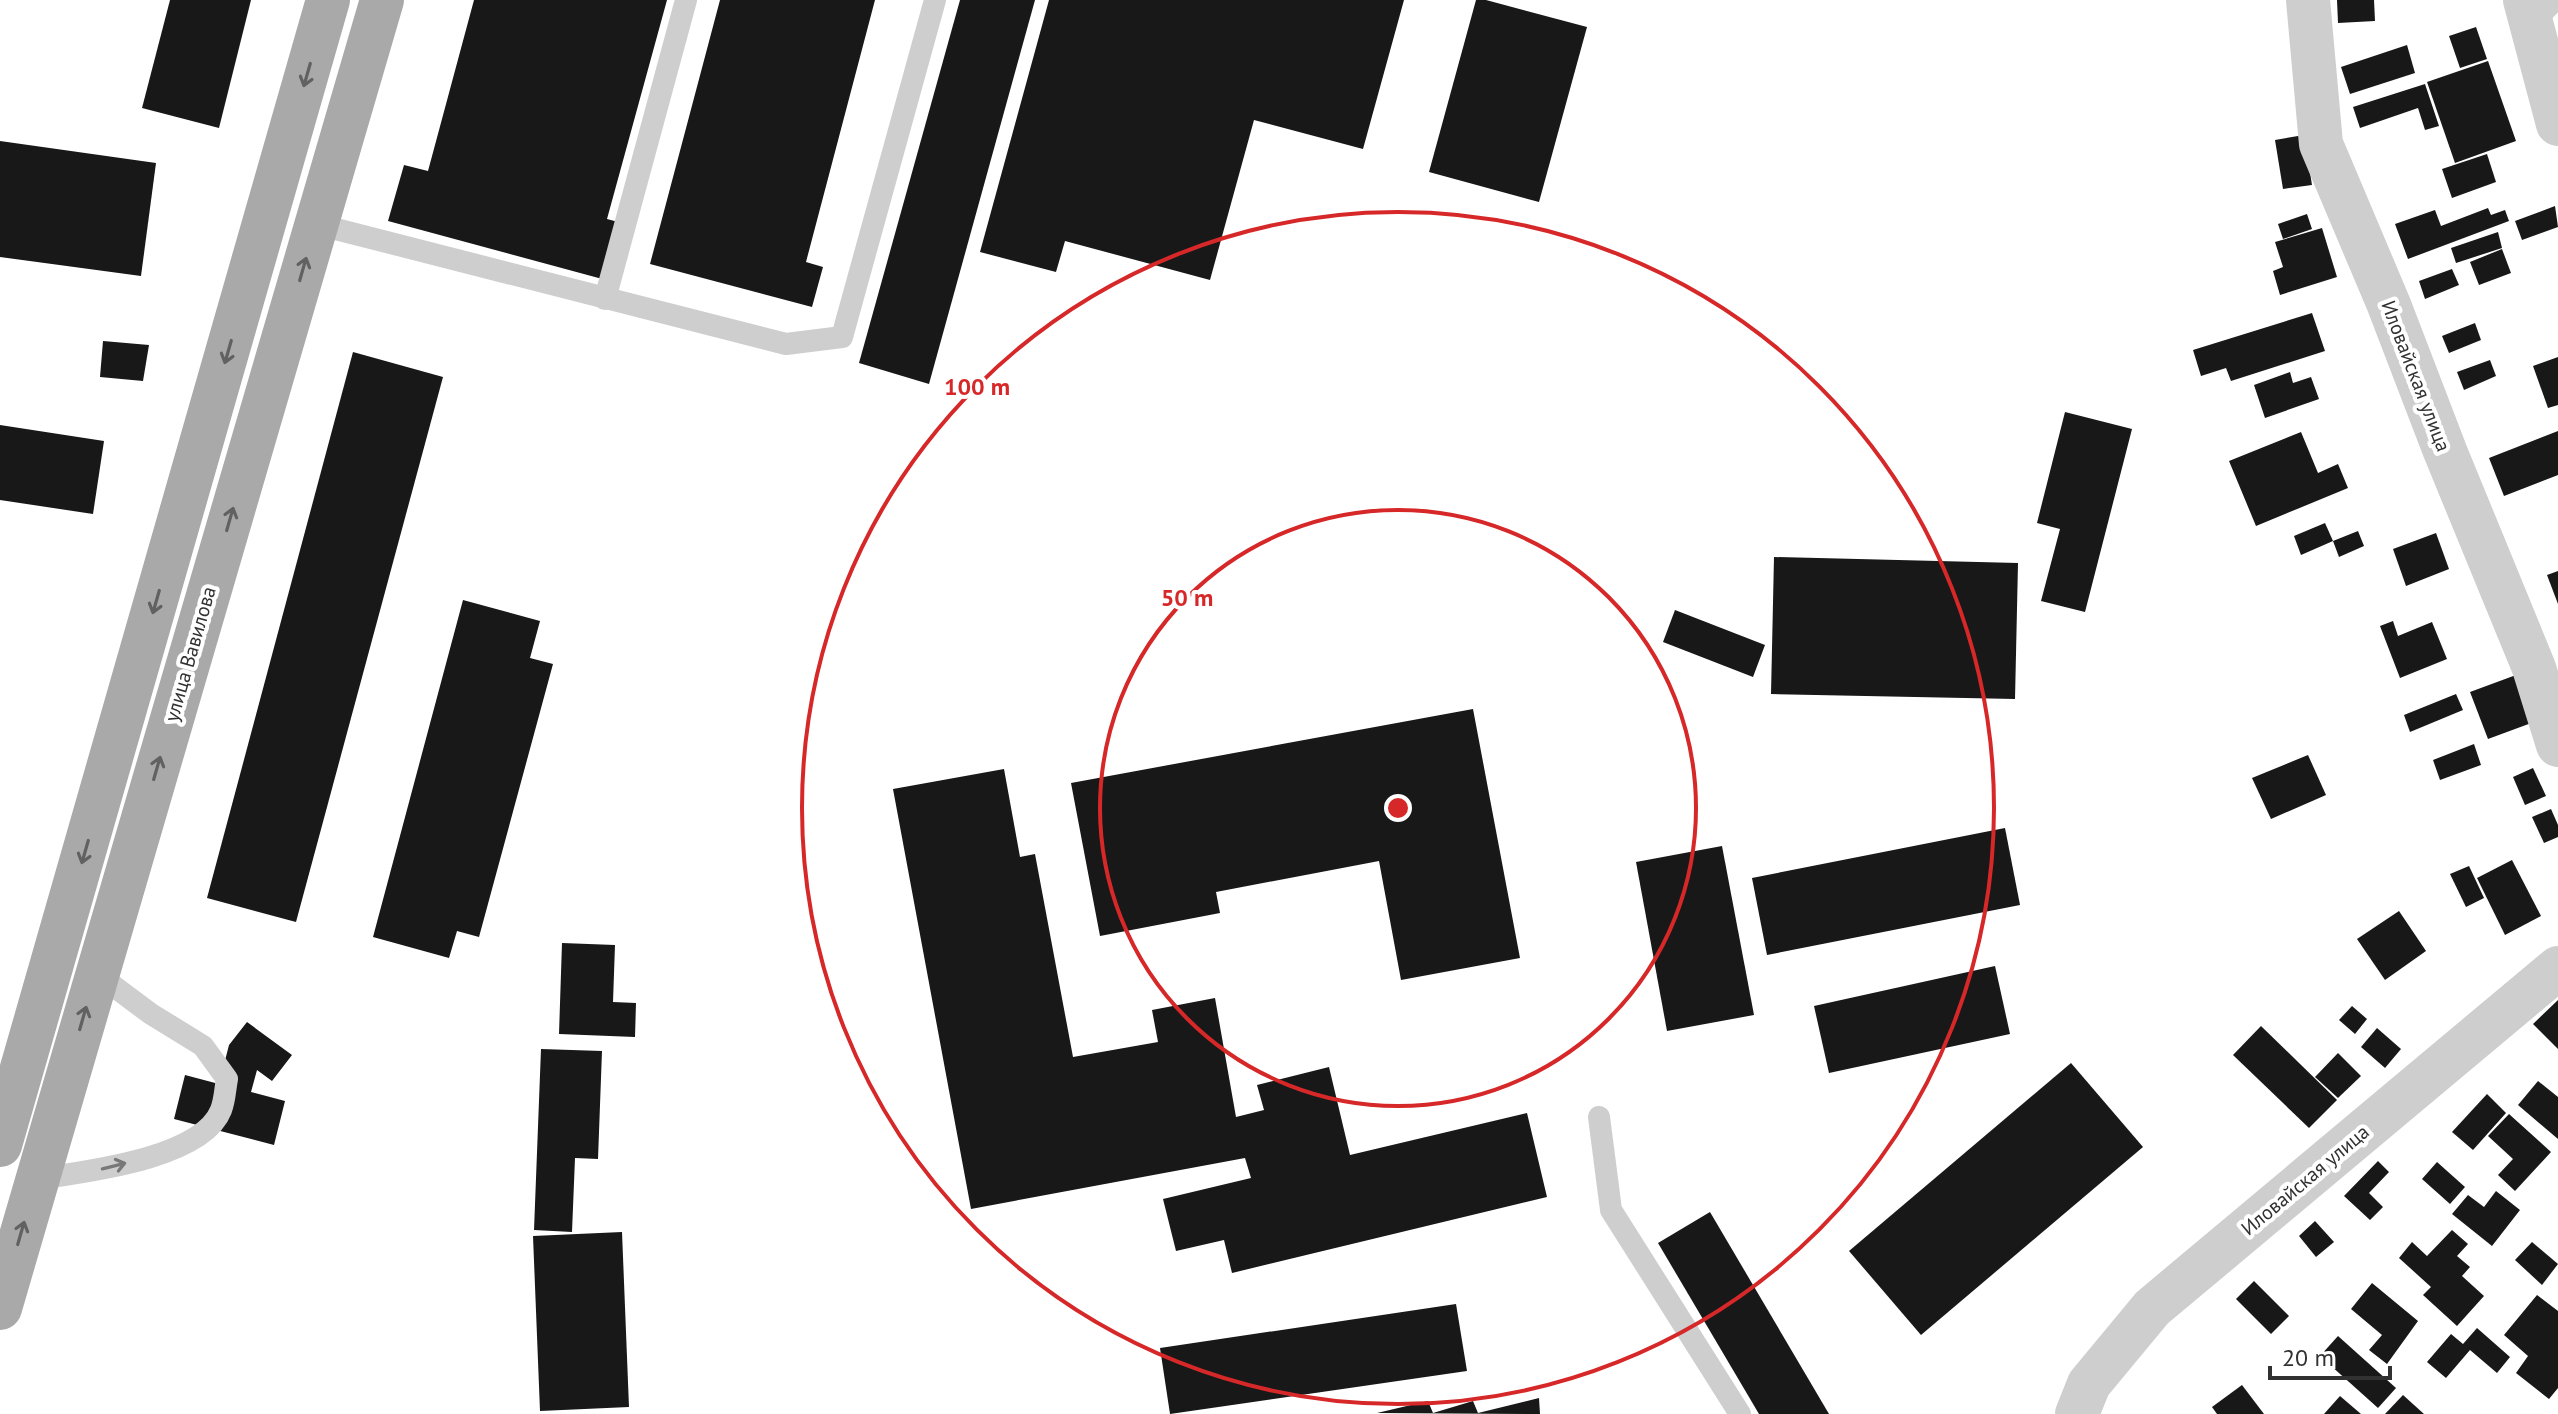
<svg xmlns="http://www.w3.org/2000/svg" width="2558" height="1414" font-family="'PT Sans',sans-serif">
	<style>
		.building { fill: #181818 }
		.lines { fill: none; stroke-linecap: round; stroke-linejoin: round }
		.service { stroke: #cecece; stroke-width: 22 }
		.minor { stroke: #cecece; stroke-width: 44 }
		.primary { stroke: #a9a9a9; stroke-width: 44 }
		.oneway { stroke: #616161 }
		.oneway2 { stroke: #787878 }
		.ring { fill: none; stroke: #d62828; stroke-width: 4 }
		.labels { text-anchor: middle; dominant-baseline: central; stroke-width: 8; stroke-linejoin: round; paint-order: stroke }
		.street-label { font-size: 20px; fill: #313131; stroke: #fff }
		.centre { fill: #d62828; stroke: #fff; stroke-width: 4 }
		.ring-label { font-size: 24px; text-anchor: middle; font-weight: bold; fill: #d62828; stroke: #fff; stroke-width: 8; stroke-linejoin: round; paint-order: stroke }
	</style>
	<rect width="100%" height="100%" fill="#fff"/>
	<g class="building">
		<polygon points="170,0 251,0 219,128 142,108"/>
		<polygon points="474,0 667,0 607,219 622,223 606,280 388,221 404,165 428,171"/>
		<polygon points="720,0 875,0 806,262 823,267 812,307 650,264"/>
		<polygon points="960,0 1035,0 929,384 859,363"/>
		<polygon points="1049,0 1404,0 1363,149 1254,120 1210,280 1065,241 1056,272 980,252"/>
		<polygon points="1476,0 1486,0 1587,27 1539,202 1429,172"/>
		<polygon points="2337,0 2374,0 2375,21 2338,23"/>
		<polygon points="2476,27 2487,59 2460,68 2449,36"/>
		<polygon points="2407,45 2415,73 2350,94 2341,67"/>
		<polygon points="2488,61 2516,141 2455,163 2427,82"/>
		<polygon points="2425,84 2439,126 2425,130 2418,108 2360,128 2353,107"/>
		<polygon points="2304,135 2312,185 2283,189 2275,140"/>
		<polygon points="0,141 156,163 141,276 0,257"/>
		<polygon points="2487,154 2496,182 2452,198 2442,169"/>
		<polygon points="2555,206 2558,227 2522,240 2515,221"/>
		<polygon points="2488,208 2491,215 2505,210 2509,221 2408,259 2395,224 2435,210 2441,226"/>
		<polygon points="2307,214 2312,229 2283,239 2278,224"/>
		<polygon points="2322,228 2337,277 2280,295 2273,271 2283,267 2275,242"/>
		<polygon points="2498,232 2502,248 2456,263 2451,248"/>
		<polygon points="2502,249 2511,273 2479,285 2470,262"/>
		<polygon points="2452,269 2459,285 2425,299 2419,281"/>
		<polygon points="2312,313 2325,351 2231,381 2226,368 2201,376 2193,350"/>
		<polygon points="2475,323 2481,340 2449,353 2442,336"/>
		<polygon points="103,341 149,345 143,381 100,377"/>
		<polygon points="353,352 443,377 296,922 207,898"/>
		<polygon points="2558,357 2558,405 2548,408 2533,366"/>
		<polygon points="2490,360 2496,376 2464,390 2457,372"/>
		<polygon points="2290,372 2293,383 2311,377 2319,399 2265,418 2254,385"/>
		<polygon points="2065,412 2132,429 2085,612 2041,601 2060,529 2037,523"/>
		<polygon points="0,425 104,441 93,514 0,500"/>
		<polygon points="2558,431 2558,475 2504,496 2489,458"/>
		<polygon points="2301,432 2318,473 2338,464 2348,488 2256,526 2229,461"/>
		<polygon points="2325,523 2333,541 2301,555 2294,536"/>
		<polygon points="2358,531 2364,546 2339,557 2333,541"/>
		<polygon points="2436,533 2449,569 2406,586 2393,549"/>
		<polygon points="1774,557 2018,563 2015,699 1771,694"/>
		<polygon points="2558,571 2558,604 2547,575"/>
		<polygon points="463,600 540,621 530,658 553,664 479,937 457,931 449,958 373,937"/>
		<polygon points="1675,610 1765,645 1753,677 1663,642"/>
		<polygon points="2393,621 2398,636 2432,622 2447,659 2400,678 2380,626"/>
		<polygon points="2516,675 2534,722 2488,739 2470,692"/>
		<polygon points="2456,694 2463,710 2410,732 2404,715"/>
		<polygon points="1473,709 1520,958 1401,980 1379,861 1216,892 1220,913 1100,936 1071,783"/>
		<polygon points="2474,744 2481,765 2440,780 2433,760"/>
		<polygon points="2308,755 2326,795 2271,819 2252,778"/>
		<polygon points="2533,768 2546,796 2525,805 2513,777"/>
		<polygon points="1004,769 1020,857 1035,854 1073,1057 1158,1042 1152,1010 1215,998 1236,1117 1264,1110 1257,1085 1329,1067 1350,1155 1527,1113 1547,1197 1232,1273 1224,1240 1176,1251 1163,1199 1251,1178 1245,1158 971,1209 893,789"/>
		<polygon points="2551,809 2558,825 2558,837 2544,843 2532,817"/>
		<polygon points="2005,828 2020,905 1767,955 1752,878"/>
		<polygon points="1722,846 1754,1015 1667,1031 1636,862"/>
		<polygon points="2512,860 2541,916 2505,935 2477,878"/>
		<polygon points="2469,866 2484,898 2466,907 2450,874"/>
		<polygon points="2399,911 2426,951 2385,980 2357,939"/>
		<polygon points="562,943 615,945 613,1002 636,1003 635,1037 559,1034"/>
		<polygon points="1995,966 2010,1034 1829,1073 1814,1006"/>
		<polygon points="2558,1000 2558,1049 2533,1024"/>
		<polygon points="2352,1006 2367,1019 2355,1034 2339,1020"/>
		<polygon points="247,1022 292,1055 272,1081 257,1070 251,1092 285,1101 274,1145 174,1119 185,1075 219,1084 229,1045"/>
		<polygon points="2261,1026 2337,1100 2309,1128 2233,1055"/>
		<polygon points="2377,1028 2401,1049 2385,1068 2361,1047"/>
		<polygon points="541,1049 602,1051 598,1159 575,1158 572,1232 534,1230"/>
		<polygon points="2338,1053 2361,1076 2338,1098 2315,1077"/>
		<polygon points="2071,1063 2143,1147 1921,1335 1849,1251"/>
		<polygon points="2538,1081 2558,1097 2558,1139 2518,1105"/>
		<polygon points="2487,1094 2506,1113 2473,1150 2452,1132"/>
		<polygon points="2509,1114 2551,1152 2515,1191 2498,1175 2513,1159 2488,1136"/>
		<polygon points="2378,1161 2389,1172 2369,1193 2383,1207 2370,1220 2344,1196"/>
		<polygon points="2437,1162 2465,1187 2450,1204 2422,1179"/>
		<polygon points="2496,1191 2520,1210 2492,1246 2452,1214 2468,1195 2484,1207"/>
		<polygon points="1710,1212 1829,1414 1759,1414 1658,1243"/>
		<polygon points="2315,1221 2334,1242 2316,1257 2299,1236"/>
		<polygon points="2452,1230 2468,1244 2457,1256 2470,1267 2462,1276 2484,1296 2457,1326 2423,1295 2431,1287 2399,1258 2412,1242 2427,1256"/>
		<polygon points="622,1232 629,1407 540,1411 533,1236"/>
		<polygon points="2532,1242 2558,1264 2542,1285 2515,1260"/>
		<polygon points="2254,1281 2289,1316 2271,1334 2236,1299"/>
		<polygon points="2372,1283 2418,1321 2387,1364 2369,1350 2382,1335 2351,1309"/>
		<polygon points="2537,1295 2558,1311 2558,1388 2549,1399 2516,1373 2528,1356 2504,1335"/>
		<polygon points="1456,1304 1467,1371 1170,1414 1160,1348"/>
		<polygon points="2477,1328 2510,1357 2497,1373 2470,1350 2446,1378 2427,1362 2451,1334 2463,1344"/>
		<polygon points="2338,1336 2396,1388 2378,1408 2320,1356"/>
		<polygon points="2242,1385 2264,1414 2217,1414 2212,1407"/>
		<polygon points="2403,1395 2424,1414 2385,1414"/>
		<polygon points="2340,1396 2361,1414 2324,1414"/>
		<polygon points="1539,1398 1540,1414 1377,1413 1428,1401 1433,1413 1473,1401 1478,1413"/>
	</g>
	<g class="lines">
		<g class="service">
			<polyline points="2532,23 2555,0"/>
			<polyline points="316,224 786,344 842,337 935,0"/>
			<polyline points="605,299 686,0"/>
			<polyline points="1599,1117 1611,1210 1740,1414"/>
			<path d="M37 1179C83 1172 202 1159 221 1110 225 1100 225 1089 227 1079L203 1046 151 1014 96 973"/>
		</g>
		<g class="minor">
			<polyline points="2308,0 2321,144 2389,305 2445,451 2534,668 2558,745"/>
			<polyline points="2525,0 2558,124"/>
			<polyline points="2077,1414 2089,1384 2152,1308 2558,968"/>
		</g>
		<g class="primary">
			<polyline points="0,1145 328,0"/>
			<polyline points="0,1308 382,0"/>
		</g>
	</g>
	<defs><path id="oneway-shaft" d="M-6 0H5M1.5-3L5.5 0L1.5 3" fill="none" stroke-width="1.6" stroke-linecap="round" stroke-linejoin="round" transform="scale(2)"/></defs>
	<g class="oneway">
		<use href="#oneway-shaft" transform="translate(307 75) rotate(106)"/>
		<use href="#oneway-shaft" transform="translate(303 269) rotate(-74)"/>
		<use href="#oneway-shaft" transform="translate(228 352) rotate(106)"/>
		<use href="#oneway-shaft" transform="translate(230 519) rotate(-74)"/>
		<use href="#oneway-shaft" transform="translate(156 602) rotate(106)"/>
		<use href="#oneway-shaft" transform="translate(157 768) rotate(-74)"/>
		<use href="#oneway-shaft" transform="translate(85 852) rotate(106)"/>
		<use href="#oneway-shaft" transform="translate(83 1018) rotate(-74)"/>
		<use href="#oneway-shaft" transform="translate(21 1233) rotate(-74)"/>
	</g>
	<use class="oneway2" href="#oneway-shaft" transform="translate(114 1166) rotate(-14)"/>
	<g class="ring">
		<circle cx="1398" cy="808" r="298"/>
		<circle cx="1398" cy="808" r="596"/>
	</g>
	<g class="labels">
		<g class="street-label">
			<text transform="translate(2416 376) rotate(69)">Иловайская улица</text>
			<text transform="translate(190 654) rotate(-74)">улица Вавилова</text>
			<text transform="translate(2305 1180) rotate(-40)">Иловайская улица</text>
		</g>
	</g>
	<circle cx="1398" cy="808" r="12" class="centre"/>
	<g class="ring-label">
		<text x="977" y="395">100 m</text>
		<text x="1187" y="606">50 m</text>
	</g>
	<path d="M2270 1366v12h120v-12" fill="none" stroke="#313131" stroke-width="4"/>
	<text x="2282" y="1366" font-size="24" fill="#313131" stroke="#ffffff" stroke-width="6" paint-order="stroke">20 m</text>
</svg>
